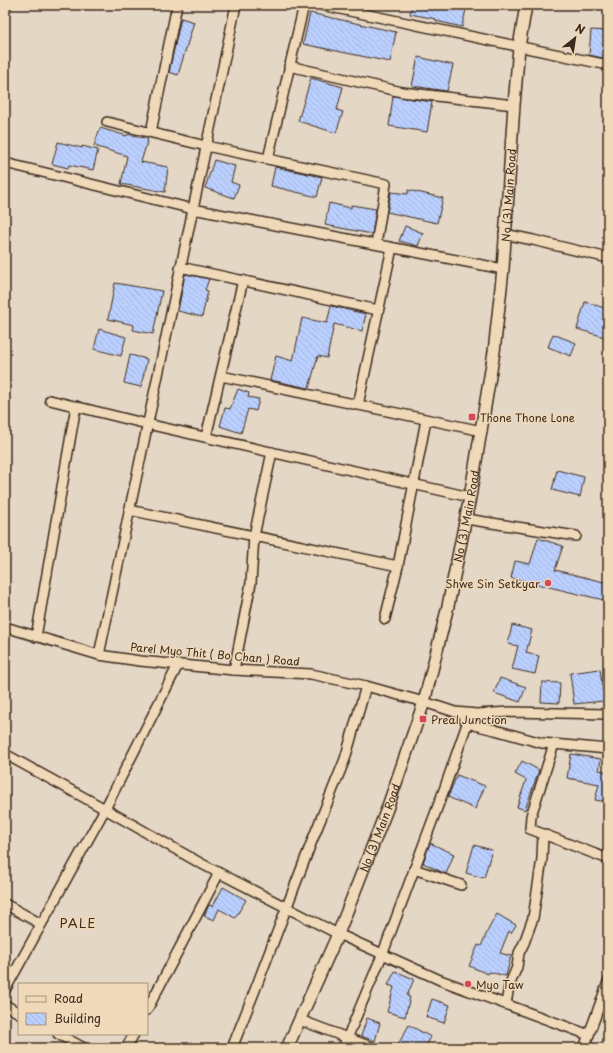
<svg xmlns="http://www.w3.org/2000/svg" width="613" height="1053" font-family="'Playpen Sans',sans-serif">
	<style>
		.building { fill: url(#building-back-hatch); stroke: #3b2a1e }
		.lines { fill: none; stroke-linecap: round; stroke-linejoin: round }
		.minor-casing { stroke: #3b2a1e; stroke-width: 12 }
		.major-casing { stroke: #3b2a1e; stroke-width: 14 }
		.minor { stroke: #efd9b8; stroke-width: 9 }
		.major { stroke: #efd9b8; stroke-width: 11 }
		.poi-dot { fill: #d1495b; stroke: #efd9b8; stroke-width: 1.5 }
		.labels { text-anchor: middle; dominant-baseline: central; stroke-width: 3; stroke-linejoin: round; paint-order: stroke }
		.street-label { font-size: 11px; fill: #3b2a1e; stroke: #efd9b8 }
		.poi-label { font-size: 11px; fill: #3b2a1e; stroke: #efd9b8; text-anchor: start }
		.quarter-label { font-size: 13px; letter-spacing: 1px; fill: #3b2a1e; stroke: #efd9b8 }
	</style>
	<defs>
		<pattern id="building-back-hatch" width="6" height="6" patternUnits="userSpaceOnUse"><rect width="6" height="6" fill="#bbd0ff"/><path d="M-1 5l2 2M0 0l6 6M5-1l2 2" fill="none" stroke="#a2b3da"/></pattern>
	</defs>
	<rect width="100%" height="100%" fill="#e5d7c6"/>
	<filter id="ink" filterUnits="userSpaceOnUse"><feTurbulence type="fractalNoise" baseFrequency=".025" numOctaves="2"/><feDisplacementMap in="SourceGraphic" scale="8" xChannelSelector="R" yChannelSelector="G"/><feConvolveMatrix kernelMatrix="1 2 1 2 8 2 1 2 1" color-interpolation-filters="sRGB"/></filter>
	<g filter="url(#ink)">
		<g class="building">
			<polygon points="412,5 467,5 462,27 436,21 436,19 410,14"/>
			<polygon points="310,13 396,32 390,62 303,44"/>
			<polygon points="181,18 194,22 178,75 169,72"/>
			<polygon points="591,30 608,31 608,59 589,55"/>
			<polygon points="418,57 453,65 447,91 412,86"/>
			<polygon points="311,78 343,87 337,110 343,112 336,133 298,121"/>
			<polygon points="393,96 432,102 427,132 389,126"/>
			<polygon points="100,128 127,136 128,134 148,139 141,162 168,167 165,192 121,184 127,156 94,146"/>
			<polygon points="58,142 82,148 82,146 98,150 93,170 69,165 68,168 52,164"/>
			<polygon points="214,160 235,166 231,182 239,185 234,198 205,188"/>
			<polygon points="275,167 322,177 317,197 271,186"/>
			<polygon points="408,190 443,198 437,223 387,212 391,192 408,194"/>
			<polygon points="329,203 351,208 351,205 376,209 372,234 325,225"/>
			<polygon points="405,226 423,233 418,246 399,241"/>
			<polygon points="185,274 209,279 205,290 208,291 202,317 178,311"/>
			<polygon points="115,283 162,291 153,334 133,330 134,325 108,319"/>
			<polygon points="585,302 608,309 608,338 577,329"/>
			<polygon points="331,306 366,314 362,331 334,324 327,358 318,356 309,388 270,380 276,356 293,361 302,318 327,323"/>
			<polygon points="99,329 126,337 121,356 94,349"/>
			<polygon points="553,334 576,343 571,356 548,347"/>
			<polygon points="130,355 147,359 141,387 124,383"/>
			<polygon points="238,389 249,393 248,397 259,399 256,411 248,409 241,433 220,426 225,408 230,409"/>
			<polygon points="557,470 584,477 580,497 552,490"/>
			<polygon points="538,538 563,546 555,570 608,583 608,601 511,578 515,561 530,564"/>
			<polygon points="512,625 532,630 526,653 539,656 535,674 512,669 518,646 508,644"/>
			<polygon points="600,669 604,701 574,704 570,673"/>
			<polygon points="500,678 526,687 520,702 494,693"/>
			<polygon points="542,682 560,683 559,703 541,702"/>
			<polygon points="571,754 601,759 599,770 608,772 608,802 595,800 599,784 567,778"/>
			<polygon points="522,761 539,770 525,810 517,807 526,780 515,774"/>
			<polygon points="457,775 485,786 475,809 448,797"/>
			<polygon points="430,843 454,854 446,874 423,863"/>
			<polygon points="474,845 492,850 484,878 466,873"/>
			<polygon points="223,887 246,900 235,918 219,909 214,920 204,916 209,905 213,906"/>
			<polygon points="497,914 516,925 511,933 509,931 500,953 511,956 506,976 489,972 488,974 469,966 478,945 481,946 489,928"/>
			<polygon points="395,971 414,979 407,996 410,997 405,1017 387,1012 394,987 388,985"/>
			<polygon points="432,999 450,1005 444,1023 426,1017"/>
			<polygon points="367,1018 380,1023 375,1041 361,1036"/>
			<polygon points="409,1025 431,1037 425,1048 396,1048"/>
		</g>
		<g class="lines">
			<defs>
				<g id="minor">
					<polyline points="321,5 608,65"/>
					<polyline points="5,11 6,5"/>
					<polyline points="289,66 402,92 514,105"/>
					<polyline points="107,122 206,146 386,184 376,244"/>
					<polyline points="151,132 177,5"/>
					<polyline points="268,159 304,5"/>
					<polyline points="5,163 193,209 503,269"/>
					<polyline points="504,234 533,240 608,258"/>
					<polyline points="180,267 378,310"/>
					<polyline points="221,376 482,431"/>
					<polyline points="50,400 147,424 470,497"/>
					<polyline points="358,405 392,248"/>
					<polyline points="206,437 243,280"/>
					<polyline points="129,510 398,566"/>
					<polyline points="466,519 576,536"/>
					<polyline points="385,619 398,566 426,420"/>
					<polyline points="5,627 99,655 140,661 234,670 311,674 366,686 424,702 455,712 477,714 510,712 608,714"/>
					<polyline points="36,637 76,406"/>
					<polyline points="99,655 236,5"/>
					<polyline points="234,670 251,583 254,536 272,452"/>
					<polyline points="464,719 474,725 495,730 542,743 608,749"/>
					<polyline points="554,744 531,816 530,829 608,859"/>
					<polyline points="5,754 105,809 200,863 338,934 440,980 589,1035"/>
					<polyline points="414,869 461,885"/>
					<polyline points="5,904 41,924"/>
					<polyline points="5,990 105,809 178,665"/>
					<polyline points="506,1004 509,986 517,967 519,953 524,943 533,918 542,859 543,834"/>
					<polyline points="5,1005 19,1013"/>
					<polyline points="147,1010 219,873"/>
					<polyline points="300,1020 374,1048"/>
					<polyline points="58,1034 84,1048"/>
					<polyline points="126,1048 134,1034"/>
					<polyline points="232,1048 255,990 312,841 345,759 366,686"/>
					<polyline points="343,1048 383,953 445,787 468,721"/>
					<polyline points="584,1048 608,982"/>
				</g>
				<g id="major">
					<path id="s1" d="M287 1048 338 934 387 809 424 702 448 606 470 497 494 352 503 269 514 105 519 47 526 5"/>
				</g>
			</defs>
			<use href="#minor" class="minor-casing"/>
			<use href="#major" class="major-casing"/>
			<use href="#minor" class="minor"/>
			<use href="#major" class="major"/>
		</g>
	</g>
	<g class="poi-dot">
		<rect x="468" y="413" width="8" height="8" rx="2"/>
		<circle cx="548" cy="583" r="4"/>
		<rect x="419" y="715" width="8" height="8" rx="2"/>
		<circle cx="468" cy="984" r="4"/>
	</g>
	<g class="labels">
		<g class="street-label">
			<text stroke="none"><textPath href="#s1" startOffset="887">No (3) Main Road</textPath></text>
			<text stroke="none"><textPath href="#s1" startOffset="563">No (3) Main Road</textPath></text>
			<text transform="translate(215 654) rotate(5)">Parel Myo Thit ( Bo Chan ) Road</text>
			<text stroke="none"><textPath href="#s1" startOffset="239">No (3) Main Road</textPath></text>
		</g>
		<g class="poi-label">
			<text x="480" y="417">Thone Thone Lone</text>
			<text x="540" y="583" text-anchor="end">Shwe Sin Setkyar</text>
			<text x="431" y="719">Preal Junction</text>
			<text x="476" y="984">Myo Taw</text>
		</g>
		<g class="quarter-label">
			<text x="78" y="922">PALE</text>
		</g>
	</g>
	<rect width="613" height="1053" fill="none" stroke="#efd9b8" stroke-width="20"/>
	<rect x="10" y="10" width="593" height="1033" fill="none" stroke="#3b2a1e" stroke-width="1.5" filter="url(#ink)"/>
	<rect x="18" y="983" width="130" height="52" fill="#efd9b8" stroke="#a7937a"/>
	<rect x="26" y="996" width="20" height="6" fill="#efd9b8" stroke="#a7937a"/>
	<text x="54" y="1003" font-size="12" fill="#3b2a1e">Road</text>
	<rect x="26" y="1013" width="20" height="12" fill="url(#building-back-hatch)" stroke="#a7937a"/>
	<text x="54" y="1023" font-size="12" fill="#3b2a1e">Building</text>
	<g transform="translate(575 38) rotate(30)" stroke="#efd9b8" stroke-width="3" paint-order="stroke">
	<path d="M0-3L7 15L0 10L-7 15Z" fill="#3b2a1e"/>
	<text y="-6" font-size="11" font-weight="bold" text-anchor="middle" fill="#3b2a1e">N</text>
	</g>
</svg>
